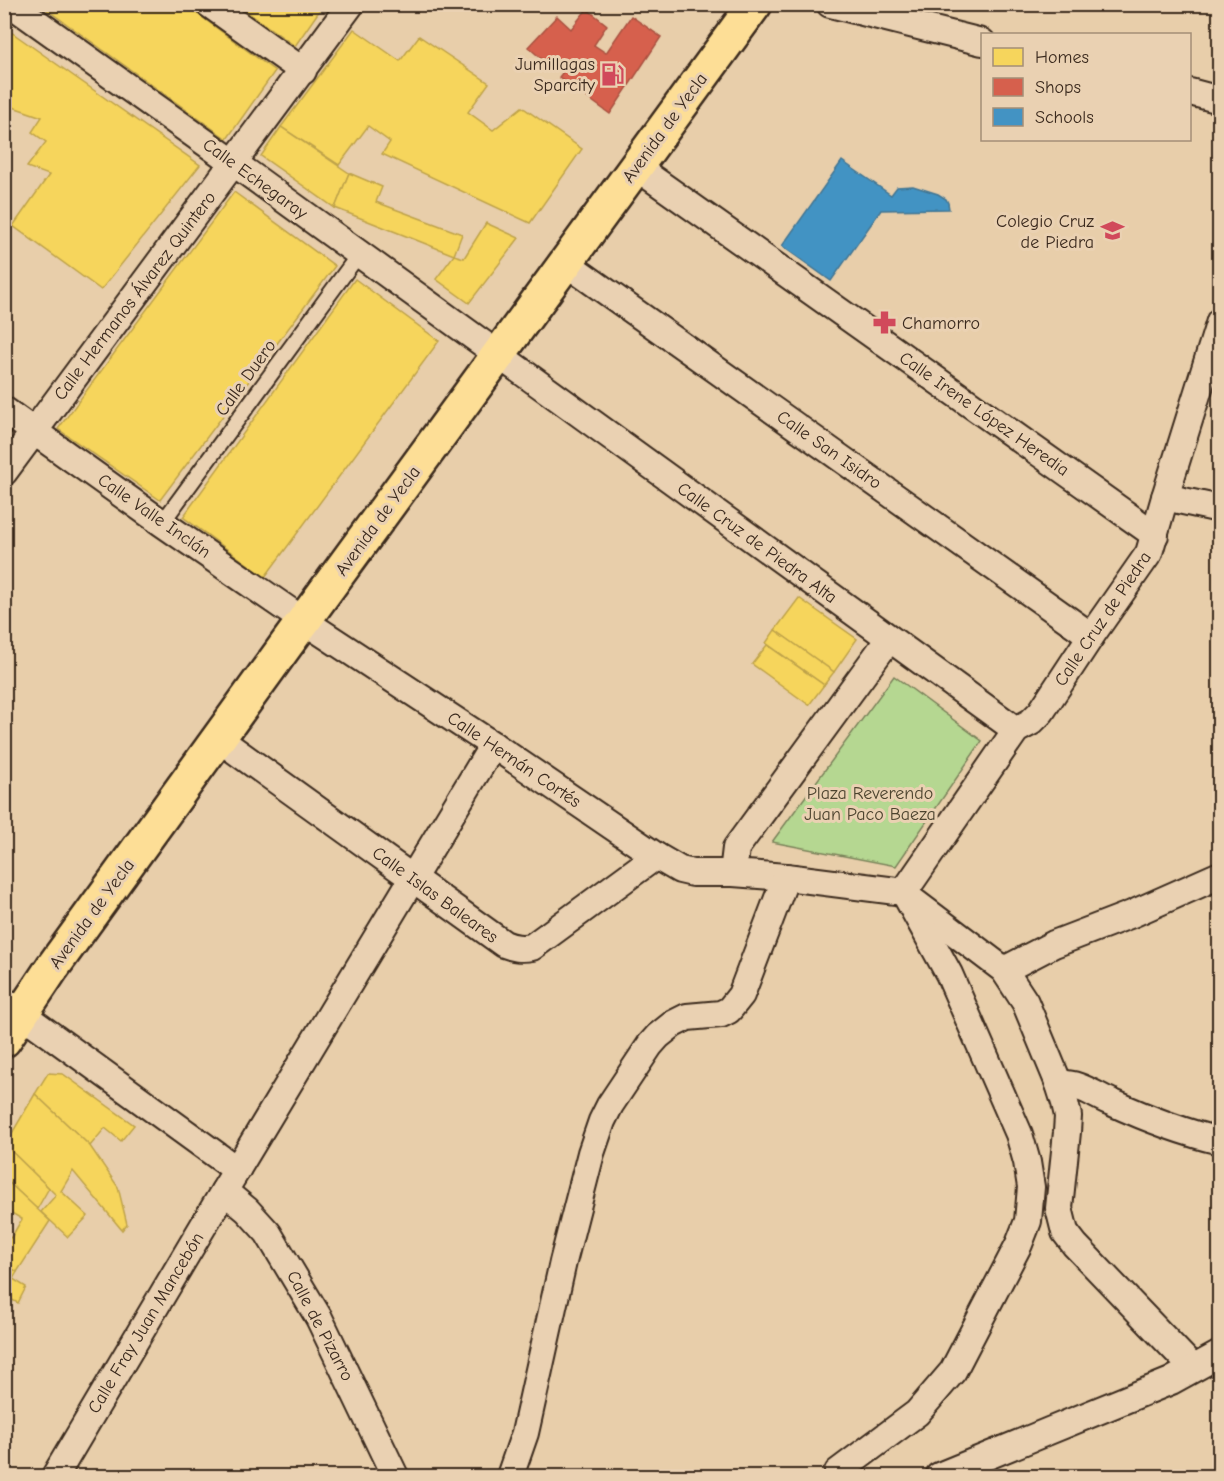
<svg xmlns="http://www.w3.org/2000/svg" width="1224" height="1481" font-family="'Comic Neue',sans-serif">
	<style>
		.green { fill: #b5d791; stroke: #788058; stroke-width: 1.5 }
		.homes { fill: #f6d55c; stroke: #bea249; stroke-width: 1.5 }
		.shops { fill: #d6604d; stroke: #a8503f; stroke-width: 1.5 }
		.schools { fill: #4393c3; stroke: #417492; stroke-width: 1.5 }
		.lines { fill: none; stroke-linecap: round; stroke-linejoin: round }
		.lane-casing { stroke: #3b2a1e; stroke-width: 18 }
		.street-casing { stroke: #3b2a1e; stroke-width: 30 }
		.primary-casing { stroke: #3b2a1e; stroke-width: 38 }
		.lane { stroke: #ead1b2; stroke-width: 14 }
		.street { stroke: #ead1b2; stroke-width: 26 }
		.primary { stroke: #fdde96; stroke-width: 33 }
		.labels { text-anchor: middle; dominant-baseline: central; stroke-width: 6; stroke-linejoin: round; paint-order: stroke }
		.poi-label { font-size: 18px; fill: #3b2a1e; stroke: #ead1b2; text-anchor: end }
		.street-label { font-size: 18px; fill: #3b2a1e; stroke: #ead1b2 }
		.park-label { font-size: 18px; fill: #4d442f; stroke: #ead1b2 }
	</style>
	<rect width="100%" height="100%" fill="#e8ceaa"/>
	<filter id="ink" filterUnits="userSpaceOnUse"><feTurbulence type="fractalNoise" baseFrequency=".0167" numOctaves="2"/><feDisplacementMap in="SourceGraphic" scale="12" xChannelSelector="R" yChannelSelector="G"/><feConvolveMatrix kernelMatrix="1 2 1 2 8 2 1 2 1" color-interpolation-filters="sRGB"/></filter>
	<g filter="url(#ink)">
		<polygon class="green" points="894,676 982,741 896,866 772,842"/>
		<g class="homes">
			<polygon points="39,4 184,4 275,71 227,139"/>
			<polygon points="236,4 324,4 295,46"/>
			<polygon points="4,27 200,165 101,290 13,226 49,175 27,167 46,142 32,132 42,117 4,104"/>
			<polygon points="354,29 400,61 419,36 489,83 468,112 493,130 522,107 582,149 530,223 382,154 390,142 368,126 339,165 281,127"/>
			<polygon points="281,127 349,173 335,208 261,156"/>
			<polygon points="349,173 382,187 376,202 462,234 454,255 335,208"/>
			<polygon points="234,192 335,266 160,500 58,429"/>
			<polygon points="486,223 519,238 469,303 436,279 454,255 464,258"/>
			<polygon points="355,279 439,341 265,577 183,517"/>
			<polygon points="799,598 857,639 834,672 775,630"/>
			<polygon points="775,630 834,672 824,685 766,643"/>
			<polygon points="767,645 824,685 809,705 752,664"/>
			<polygon points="48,1073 63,1074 134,1125 121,1141 105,1128 90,1146 35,1094"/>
			<polygon points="35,1094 90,1146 118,1187 127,1224 122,1230 73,1171 61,1191 88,1216 68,1237 41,1212 56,1195 5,1145"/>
			<polygon points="5,1145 49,1188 37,1209 4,1178"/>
			<polygon points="4,1178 50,1221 17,1272 4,1263 4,1234 11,1238 22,1219 10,1212 4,1221"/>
			<polygon points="4,1263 17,1272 13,1279 26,1287 18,1303 4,1296"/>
		</g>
		<polygon class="shops" points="587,9 607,25 594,45 606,53 631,16 661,37 610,114 559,77 563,72 544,61 528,47 557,16 571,29"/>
		<polygon class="schools" points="842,161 891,195 897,187 913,186 938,194 946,199 948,203 949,209 881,210 831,281 782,246"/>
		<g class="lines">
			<defs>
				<polyline id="lane" points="162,523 359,254"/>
				<g id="street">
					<polyline points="11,4 234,163 1016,730"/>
					<polyline points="209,4 303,71"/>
					<polyline points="830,4 982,42"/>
					<polyline points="1190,92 1220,100"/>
					<polyline points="636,167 1155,535"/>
					<polyline points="566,263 1091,636"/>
					<polyline points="4,410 162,523 304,621 493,745 656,856 680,870 693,873 733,873"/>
					<polyline points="4,472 351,4"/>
					<polyline points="1165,497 1220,509"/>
					<polyline points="889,639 736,848 733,873 786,877 904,892 1016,730 1031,722 1041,712 1091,636 1149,553 1165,497 1220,321"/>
					<path d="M219 739 504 944C514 948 521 949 532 947L656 856"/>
					<polyline points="913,901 1004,970 1025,1002 1059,1084 1065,1103 1068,1116 1067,1132 1059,1208 1065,1232 1075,1245 1193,1368"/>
					<polyline points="1004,970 1054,944 1132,914 1220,875"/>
					<polyline points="4,1001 237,1170"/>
					<path d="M1059 1084C1078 1082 1094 1095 1111 1102 1146 1118 1182 1132 1220 1141"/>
					<polyline points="224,1191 247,1210 268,1233 319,1318 395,1476"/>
					<polyline points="55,1476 224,1191 493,745"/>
					<polyline points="510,1476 525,1433 563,1262 591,1153 602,1121 610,1105 650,1045 658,1036 673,1024 687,1017 721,1014 729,1010 741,995 786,877"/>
					<polyline points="839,1476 838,1472 917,1413 953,1371 1019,1244 1028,1221 1031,1187 1027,1162 1019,1134 949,974 904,892"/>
					<polyline points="939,1476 1171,1381 1220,1354"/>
				</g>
				<polyline id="primary" points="4,1040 52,968 286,645 755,4"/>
			</defs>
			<use href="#lane" class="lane-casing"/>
			<use href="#street" class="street-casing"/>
			<use href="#primary" class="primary-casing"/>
			<use href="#lane" class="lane"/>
			<use href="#street" class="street"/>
			<use href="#primary" class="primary"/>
		</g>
	</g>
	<defs>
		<symbol id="fuel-bare" viewBox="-9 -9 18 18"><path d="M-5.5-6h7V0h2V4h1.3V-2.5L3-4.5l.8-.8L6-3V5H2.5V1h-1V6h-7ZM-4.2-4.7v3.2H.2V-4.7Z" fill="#d1495b" stroke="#ead1b2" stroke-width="2.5" paint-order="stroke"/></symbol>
		<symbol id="school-bare" viewBox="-9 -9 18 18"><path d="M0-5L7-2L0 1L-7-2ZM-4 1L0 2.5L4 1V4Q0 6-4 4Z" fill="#d1495b" stroke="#ead1b2" stroke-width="2.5" paint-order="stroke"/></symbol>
		<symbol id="pharmacy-bare" viewBox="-9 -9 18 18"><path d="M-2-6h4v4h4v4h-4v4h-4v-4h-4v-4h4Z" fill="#d1495b" stroke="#ead1b2" stroke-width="2.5" paint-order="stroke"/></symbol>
	</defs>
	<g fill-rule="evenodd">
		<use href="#fuel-bare" x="596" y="58" width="33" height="33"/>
		<use href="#school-bare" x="1096" y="214" width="33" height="33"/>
		<use href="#pharmacy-bare" x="868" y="306" width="33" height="33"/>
	</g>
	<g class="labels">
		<g class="poi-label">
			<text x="595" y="64">Jumillagas<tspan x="595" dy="21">Sparcity</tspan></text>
			<text x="1094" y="221">Colegio Cruz<tspan x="1094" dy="21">de Piedra</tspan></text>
			<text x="902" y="323" text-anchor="start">Chamorro</text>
		</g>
		<g class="street-label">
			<text transform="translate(665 128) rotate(-54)">Avenida de Yecla</text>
			<text transform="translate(255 179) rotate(36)">Calle Echegaray</text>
			<text transform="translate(135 296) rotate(-53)">Calle Hermanos Álvarez Quintero</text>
			<text transform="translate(246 378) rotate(-54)">Calle Duero</text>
			<text transform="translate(984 414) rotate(35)">Calle Irene López Heredia</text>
			<text transform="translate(829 450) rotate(35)">Calle San Isidro</text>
			<text transform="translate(154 516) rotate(35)">Calle Valle Inclán</text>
			<text transform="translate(378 521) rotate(-54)">Avenida de Yecla</text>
			<text transform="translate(757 543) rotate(36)">Calle Cruz de Piedra Alta</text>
			<text transform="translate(1103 619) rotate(-56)">Calle Cruz de Piedra</text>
			<text transform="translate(514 760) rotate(34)">Calle Hernán Cortés</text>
			<text transform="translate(435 895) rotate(36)">Calle Islas Baleares</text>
			<text transform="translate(92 914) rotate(-54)">Avenida de Yecla</text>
			<text transform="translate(146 1323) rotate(-59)">Calle Fray Juan Mancebón</text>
			<text transform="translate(320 1326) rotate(62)">Calle de Pizarro</text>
		</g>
		<g class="park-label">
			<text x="870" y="793">Plaza Reverendo<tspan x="870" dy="21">Juan Paco Baeza</tspan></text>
		</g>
	</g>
	<rect width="1224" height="1481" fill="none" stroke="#ead1b2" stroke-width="24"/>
	<rect x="12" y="12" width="1200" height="1457" fill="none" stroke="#3b2a1e" stroke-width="2" filter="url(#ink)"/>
	<rect x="981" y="33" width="210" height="108" fill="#ead1b2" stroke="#a48e77" stroke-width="1.5"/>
	<rect x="993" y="48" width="30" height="18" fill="#f6d55c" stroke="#a48e77" stroke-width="1.5"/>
	<text x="1035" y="63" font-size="18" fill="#3b2a1e">Homes</text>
	<rect x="993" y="78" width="30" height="18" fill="#d6604d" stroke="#a48e77" stroke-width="1.5"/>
	<text x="1035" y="93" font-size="18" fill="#3b2a1e">Shops</text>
	<rect x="993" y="108" width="30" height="18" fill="#4393c3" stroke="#a48e77" stroke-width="1.5"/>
	<text x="1035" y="123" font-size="18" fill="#3b2a1e">Schools</text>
</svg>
